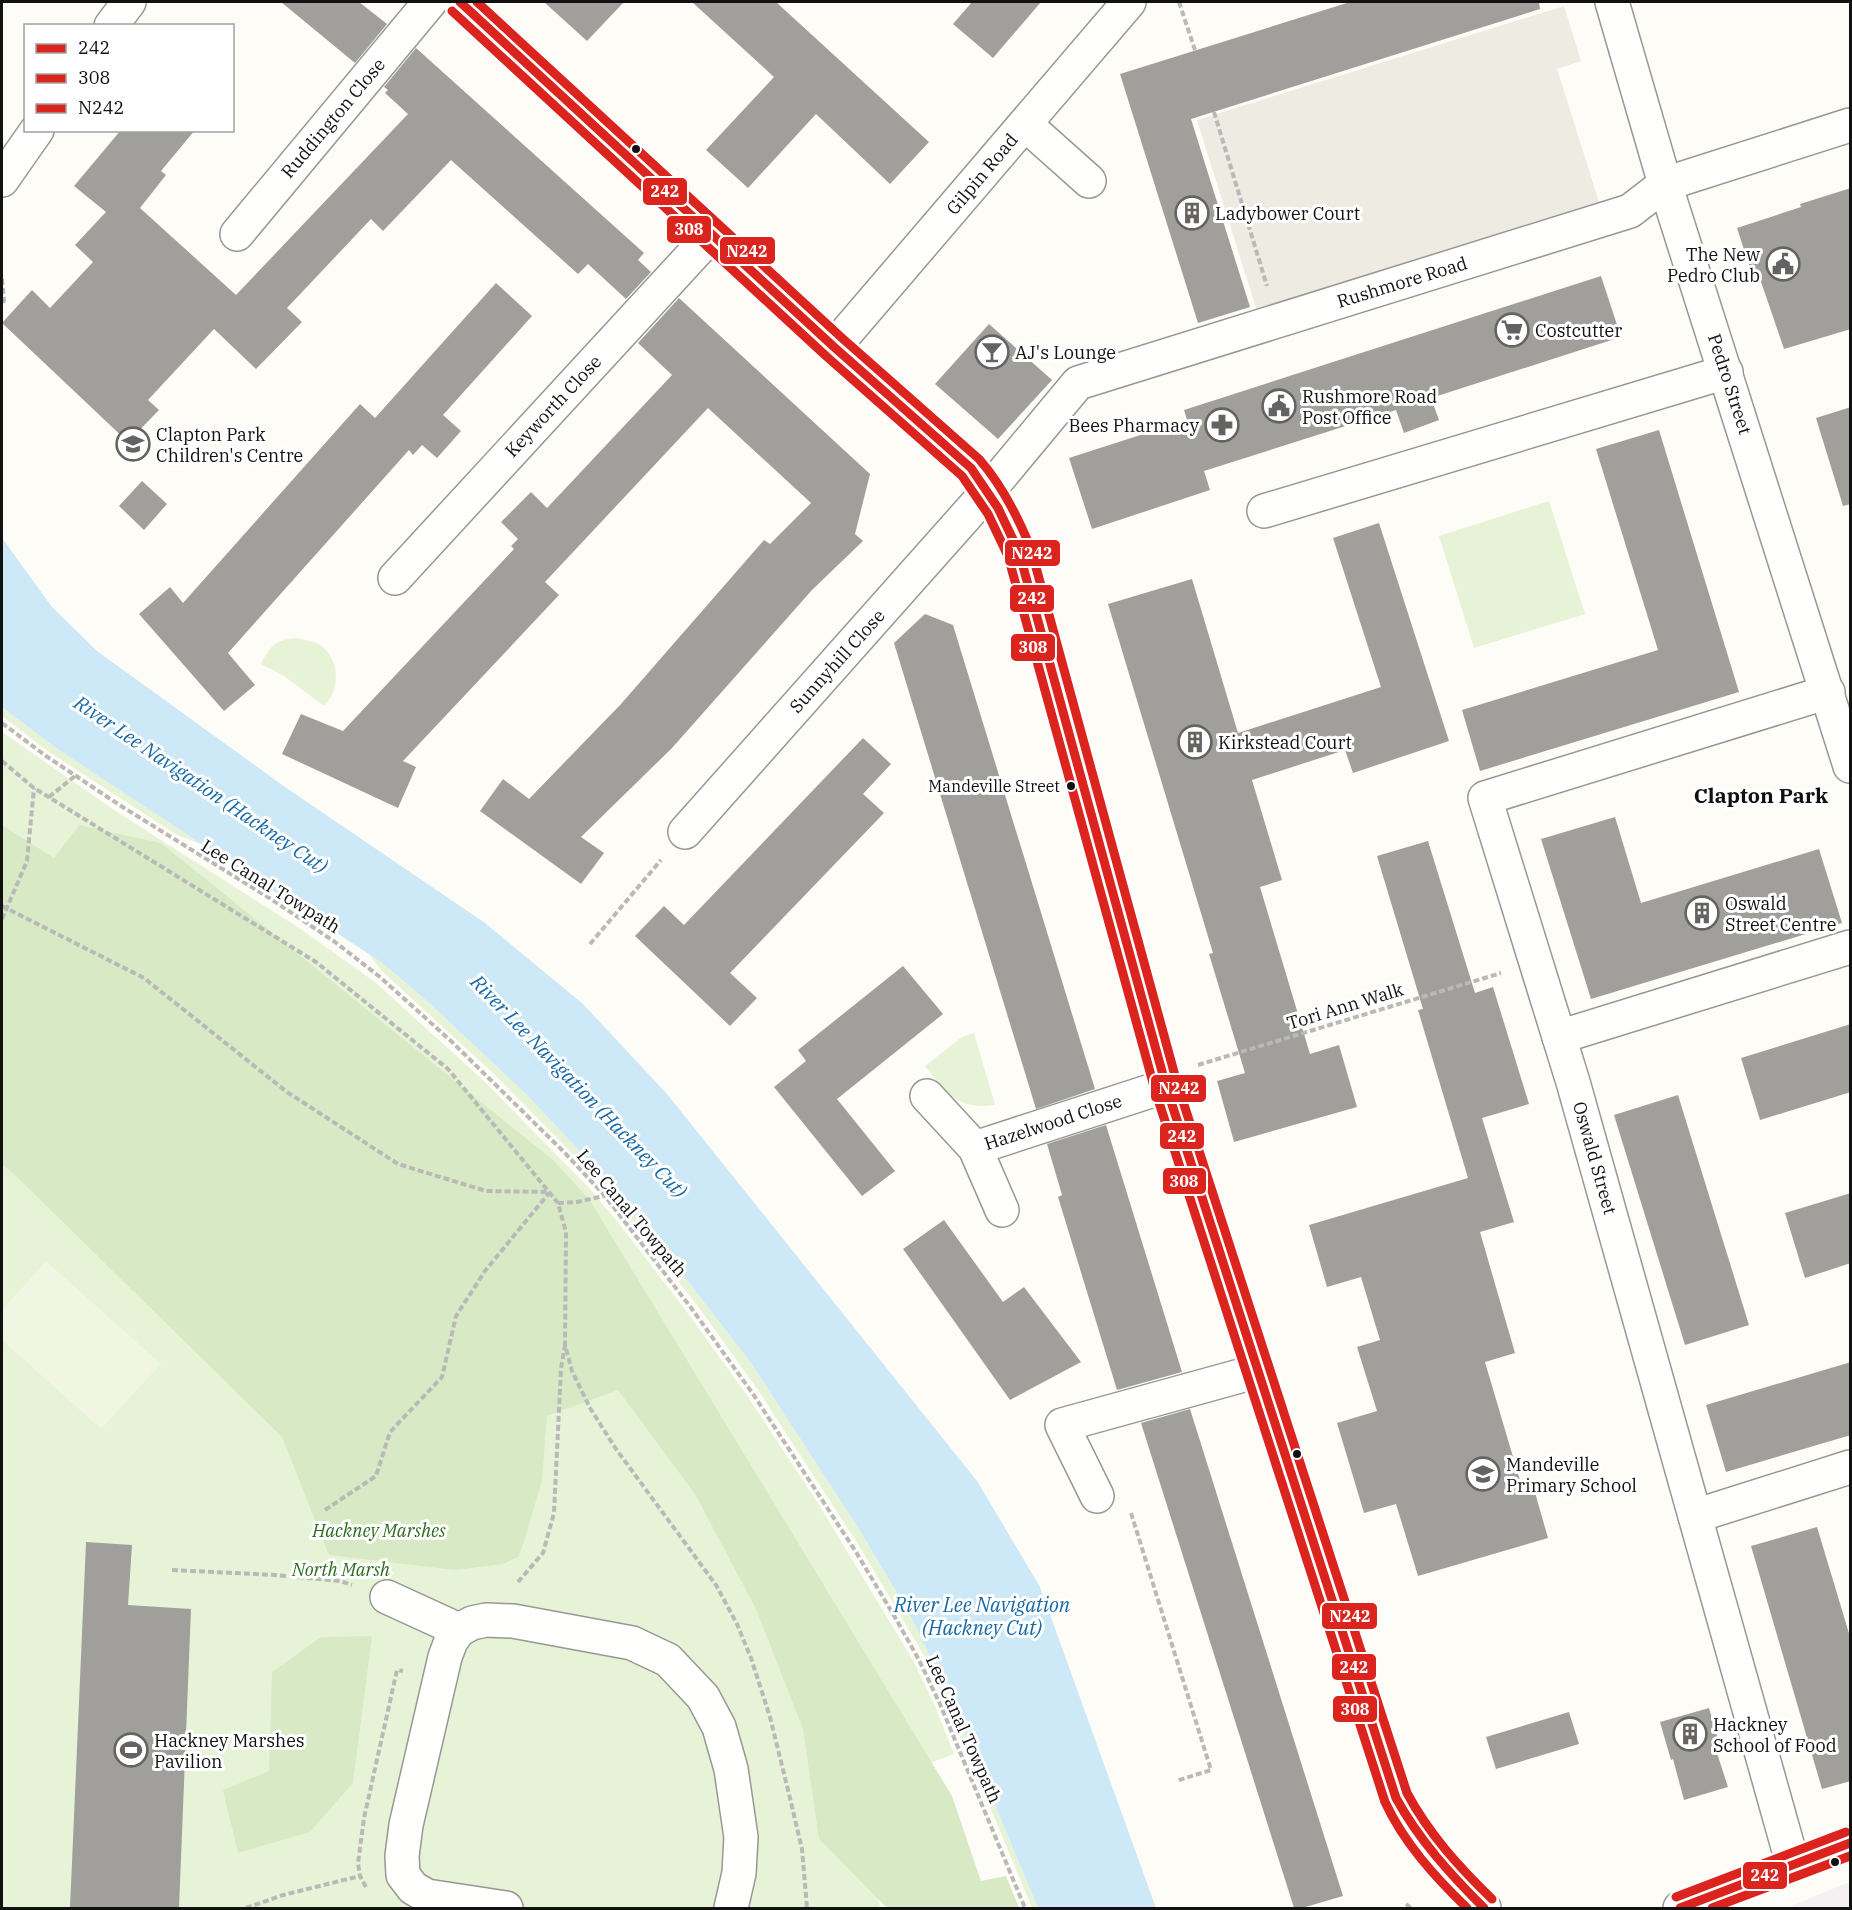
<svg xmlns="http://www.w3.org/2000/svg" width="1852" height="1910" font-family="'IBM Plex Serif',serif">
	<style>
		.industrial { fill: #f5f0f3 }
		.green { fill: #e7f3d7 }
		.forest { fill: #d8eac5 }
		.pitch { fill: #f0f6e1 }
		.plaza { fill: #edebe2 }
		.water { fill: #cde8f7 }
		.building { fill: #a19f9c }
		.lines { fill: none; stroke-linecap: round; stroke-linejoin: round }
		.minor-casing { stroke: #979795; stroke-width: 36 }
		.path { stroke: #b9b9b8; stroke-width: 4; stroke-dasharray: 6 3; stroke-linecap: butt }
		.minor { stroke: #fffffe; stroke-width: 33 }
		.bus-1-casing { stroke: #fff; stroke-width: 14 }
		.bus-2-casing { stroke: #fff; stroke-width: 14 }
		.bus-3-casing { stroke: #fff; stroke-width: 14 }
		.bus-1 { stroke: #dc241f; stroke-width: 9 }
		.bus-2 { stroke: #dc241f; stroke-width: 9 }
		.bus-3 { stroke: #dc241f; stroke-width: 9 }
		.bus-dot { fill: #111; stroke: #fff; stroke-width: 2 }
		.labels { text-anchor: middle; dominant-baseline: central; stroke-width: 6; stroke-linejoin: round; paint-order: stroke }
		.bus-label { font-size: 16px; fill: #111; stroke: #fff; text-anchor: end }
		.street-label { font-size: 18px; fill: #111; stroke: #fff }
		.poi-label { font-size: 18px; fill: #111; stroke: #fff; text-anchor: start }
		.park-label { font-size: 18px; font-style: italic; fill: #2f6b1f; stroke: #fff }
		.water-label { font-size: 20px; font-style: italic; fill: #1768a6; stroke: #fff }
		.quarter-label { font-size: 21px; font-weight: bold; fill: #111; stroke: #fff }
		.line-badge { stroke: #fff; stroke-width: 2 }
		.badge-label { font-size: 16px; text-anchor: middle; font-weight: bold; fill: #fff }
	</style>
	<rect width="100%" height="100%" fill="#fdfcf7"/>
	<polygon class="industrial" points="1850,1882 1850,1908 1787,1908 1832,1889"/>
	<g class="green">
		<polygon points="1549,501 1585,614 1474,648 1439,536"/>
		<path d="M296 638C304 640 316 641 323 647 340 662 340 690 324 706L284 676 261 664C270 646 275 640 296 638Z"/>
		<polygon points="2,707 56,748 206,846 177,835 49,752 2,716"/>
		<polygon points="2,732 117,812 299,928 375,982 484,1081 589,1188 620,1225 687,1312 748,1397 819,1505 914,1662 935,1706 954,1754 903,1773 868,1810 880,1908 2,1908"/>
		<polygon points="366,951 381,962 427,1001 525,1093 601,1174 660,1245 751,1363 859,1529 910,1615 951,1699 1038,1908 1032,1908 966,1749 925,1657 861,1549 758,1390 697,1305 598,1180 493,1073 383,972"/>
		<path d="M974 1033 995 1105C958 1110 946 1094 925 1066L962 1037Z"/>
	</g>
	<g class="forest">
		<polygon points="2,825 54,858 79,825 161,843 554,1161 589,1199 952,1796 981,1881 1006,1876 1019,1908 887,1908 819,1839 803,1729 756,1609 695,1494 618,1390 547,1416 542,1480 524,1542 518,1557 503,1564 455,1570 329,1555 282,1437 17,1177 2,1164"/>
		<polygon points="372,1636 353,1783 310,1832 238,1853 223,1790 269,1771 272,1672 321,1637"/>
	</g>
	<polygon class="pitch" points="46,1261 161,1364 101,1429 2,1340 2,1310"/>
	<polygon class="plaza" points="1564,6 1581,61 1557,69 1600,205 1257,311 1197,120"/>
	<polygon class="water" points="2,538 52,607 97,651 285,787 485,923 583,1004 667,1094 977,1481 1040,1587 1156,1908 1038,1908 951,1699 910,1615 859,1529 751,1363 660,1245 601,1174 525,1093 427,1001 381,962 56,748 2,707"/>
	<g class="building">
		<polygon points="281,2 359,2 387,24 355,63"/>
		<polygon points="544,2 624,2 587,41"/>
		<polygon points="692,2 776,2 929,142 890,184 816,114 748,188 706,150 774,77"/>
		<polygon points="972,2 1041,2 993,58 953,24"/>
		<polygon points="1350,2 1539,2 1540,9 1191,119 1250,307 1198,323 1120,74"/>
		<polygon points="416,48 644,253 638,260 651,272 626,299 588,264 578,274 451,160 383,231 371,219 287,308 302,322 256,369 214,329 148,400 159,410 128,442 2,323 32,290 50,308 93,262 75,245 106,212 74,186 121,130 195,130 161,171 166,175 140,208 236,295 408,114 385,93 388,90 384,87"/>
		<polygon points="1851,188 1851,329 1784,349 1758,273 1752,274 1737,228 1801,207 1800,204"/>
		<polygon points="1601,276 1621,337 1431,398 1439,420 1404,433 1396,410 1204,471 1210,490 1092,529 1069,458 1187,420 1184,410"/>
		<polygon points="496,283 532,316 443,415 461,431 437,458 422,445 413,455 409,450 228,653 255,685 224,711 139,614 170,587 183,603 360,404 375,418"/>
		<polygon points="679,298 870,474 855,534 863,541 812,590 672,748 581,837 604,853 581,884 480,811 503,779 529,799 621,704 764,540 770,544 811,503 708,408 545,582 559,595 403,761 416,767 398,808 282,754 301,714 343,731 514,549 511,546 518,539 501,522 531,492 547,508 672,375 638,343"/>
		<polygon points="989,324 1052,380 998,439 935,384"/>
		<polygon points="1851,407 1851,504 1843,506 1816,418"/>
		<polygon points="1659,430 1739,692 1480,771 1462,710 1658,650 1596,449"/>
		<polygon points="142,481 167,504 144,530 119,506"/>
		<polygon points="1379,523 1449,741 1353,773 1345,750 1252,780 1282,880 1260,887 1310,1054 1339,1045 1357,1107 1234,1142 1217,1081 1245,1073 1209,954 1213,953 1108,604 1192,579 1238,733 1381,687 1333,538"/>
		<polygon points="925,614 953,625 1095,1089 1036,1109 894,643"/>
		<polygon points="863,738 891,764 863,794 884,813 730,973 757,998 730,1026 635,936 664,906 684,925"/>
		<polygon points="1615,817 1641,903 1819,849 1842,923 1591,999 1541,839"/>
		<polygon points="1428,841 1475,993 1493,987 1529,1104 1482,1118 1514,1222 1480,1232 1515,1353 1485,1362 1524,1494 1534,1489 1548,1538 1418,1576 1396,1504 1364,1513 1337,1423 1377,1411 1357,1347 1380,1340 1361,1277 1327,1287 1309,1225 1468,1178 1418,1010 1423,1009 1377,856"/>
		<polygon points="903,966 943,1014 837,1099 895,1171 862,1196 774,1087 806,1061 798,1050"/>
		<polygon points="1851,1024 1851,1092 1760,1120 1741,1058"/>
		<polygon points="1678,1095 1749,1325 1685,1345 1614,1115"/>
		<polygon points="1106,1125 1182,1372 1117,1390 1058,1197 1062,1195 1047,1144"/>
		<polygon points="1851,1193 1851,1263 1805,1278 1785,1213"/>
		<polygon points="944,1220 1003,1302 1024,1287 1081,1362 1010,1400 903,1249"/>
		<polygon points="1851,1362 1851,1435 1726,1472 1706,1405"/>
		<polygon points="1190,1409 1343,1896 1302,1908 1294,1908 1141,1423"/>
		<polygon points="1817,1527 1851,1640 1851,1781 1822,1789 1751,1546"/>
		<polygon points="86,1542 132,1545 128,1605 191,1609 179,1908 70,1908"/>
		<polygon points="1709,1708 1720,1746 1715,1747 1728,1787 1684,1800 1673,1759 1671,1760 1660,1722"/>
		<polygon points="1569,1712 1579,1744 1496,1769 1486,1737"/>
	</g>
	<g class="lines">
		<defs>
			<g id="minor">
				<path d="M460 2 834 347 971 468C994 496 1005 519 1019 552L1166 1086 1396 1798C1417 1841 1450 1875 1484 1908"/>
				<polyline points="1612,2 1665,184 1850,766"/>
				<polyline points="111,26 129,2"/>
				<polyline points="1025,124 1089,181"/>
				<polyline points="2,180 37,130"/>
				<polyline points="237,234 430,2"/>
				<polyline points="834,347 1129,2"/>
				<polyline points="1264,511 1726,372"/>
				<polyline points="395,578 712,234"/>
				<polyline points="685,832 989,490 1078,383 1630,211 1665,184 1850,125"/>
				<polyline points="1559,1037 1850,947"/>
				<polyline points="927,1096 975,1148 1002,1210"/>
				<polyline points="975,1148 1166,1086"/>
				<polyline points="1097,1496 1062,1425 1258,1371"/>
				<polyline points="1695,1516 1850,1467"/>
				<polyline points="387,1597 459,1630"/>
				<polyline points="1793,1865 1573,1082 1485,798 1828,692"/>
				<polyline points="506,1908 427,1896 413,1888 403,1875 402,1856 406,1825 445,1657 451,1641 459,1630 472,1623 486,1620 513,1621 632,1643 668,1660 703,1697 719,1727 731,1769 741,1837 739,1873 731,1908"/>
				<polyline points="1680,1908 1850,1843"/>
			</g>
		</defs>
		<use href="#minor" class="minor-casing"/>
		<g class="path">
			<polyline points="1179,2 1195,50"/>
			<polyline points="1214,112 1267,286"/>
			<polyline points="2,279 4,301 2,303"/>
			<polyline points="2,723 46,756 121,806 271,899 335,942 380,977 451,1041 563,1151 605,1196 692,1309 753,1394 856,1552 896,1619 919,1660 940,1704 1025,1908"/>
			<polyline points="2,761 34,788 316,962 448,1069 558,1203 566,1232 565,1345 572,1371 590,1408 616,1449 716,1585 737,1624 751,1658 770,1717 789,1794 802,1849 807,1908"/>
			<polyline points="49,797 75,776"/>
			<polyline points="2,906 144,978 287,1092 398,1164 486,1191 549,1192"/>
			<polyline points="2,919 27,861 34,788"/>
			<polyline points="590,944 661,860"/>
			<polyline points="1198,1065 1501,973"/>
			<polyline points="558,1203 577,1202 604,1196"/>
			<polyline points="325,1510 376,1476 390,1432 442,1377 456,1316 485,1271 549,1193"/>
			<polyline points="1131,1513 1211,1770 1176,1781"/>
			<polyline points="172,1570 275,1575 340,1581 352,1585"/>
			<polyline points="518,1582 543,1553 554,1513 561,1368 565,1346"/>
			<polyline points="366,1887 360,1876 358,1863 364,1818 397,1670 403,1671"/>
			<polyline points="1406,1904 1411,1908"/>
			<polyline points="246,1908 283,1895 360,1876"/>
		</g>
		<use href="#minor" class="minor"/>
		<defs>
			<g id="bus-1">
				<path d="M460 2 834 347 971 468 998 508 1019 552 1166 1086 1396 1798C1419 1840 1450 1874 1484 1908"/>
				<polyline points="1680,1908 1850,1843"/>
			</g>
			<g id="bus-2">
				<path d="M452 11 826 356 962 476 988 514 1008 556 1155 1090 1385 1802C1404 1843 1435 1877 1467 1908"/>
				<polyline points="1712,1908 1850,1856"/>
			</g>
			<g id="bus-3">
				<path d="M477 2 842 338 979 459C1002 485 1018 517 1031 549L1177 1083 1407 1793C1429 1834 1459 1867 1492 1899"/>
				<polyline points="1676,1897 1846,1832"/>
			</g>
		</defs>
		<use href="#bus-1" class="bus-1-casing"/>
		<use href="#bus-2" class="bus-2-casing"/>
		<use href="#bus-3" class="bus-3-casing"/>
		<use href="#bus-1" class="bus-1"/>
		<use href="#bus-2" class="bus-2"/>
		<use href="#bus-3" class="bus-3"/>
	</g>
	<defs>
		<symbol id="building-ring" viewBox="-11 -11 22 22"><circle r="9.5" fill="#fff" stroke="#646362" stroke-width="1.5"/><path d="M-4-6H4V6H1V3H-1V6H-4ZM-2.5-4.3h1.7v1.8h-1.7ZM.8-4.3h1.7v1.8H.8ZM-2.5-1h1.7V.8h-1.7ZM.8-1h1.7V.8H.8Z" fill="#646362"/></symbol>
		<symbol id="civic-ring" viewBox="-11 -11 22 22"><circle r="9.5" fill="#fff" stroke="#646362" stroke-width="1.5"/><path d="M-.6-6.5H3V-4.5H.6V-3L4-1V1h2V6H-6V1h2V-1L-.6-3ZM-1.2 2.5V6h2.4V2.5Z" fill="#646362"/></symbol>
		<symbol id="supermarket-ring" viewBox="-11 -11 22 22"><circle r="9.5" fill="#fff" stroke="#646362" stroke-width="1.5"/><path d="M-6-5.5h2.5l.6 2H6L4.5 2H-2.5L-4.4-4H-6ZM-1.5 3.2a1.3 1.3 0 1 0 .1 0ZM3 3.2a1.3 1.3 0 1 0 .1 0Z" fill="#646362"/></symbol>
		<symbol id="bar-ring" viewBox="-11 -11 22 22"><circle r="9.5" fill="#fff" stroke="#646362" stroke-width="1.5"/><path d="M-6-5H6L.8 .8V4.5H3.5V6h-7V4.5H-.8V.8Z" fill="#646362"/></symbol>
		<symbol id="pharmacy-ring" viewBox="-11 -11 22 22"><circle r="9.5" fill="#fff" stroke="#646362" stroke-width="1.5"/><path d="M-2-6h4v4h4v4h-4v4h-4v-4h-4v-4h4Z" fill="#646362"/></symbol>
		<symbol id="school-ring" viewBox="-11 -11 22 22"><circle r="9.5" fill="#fff" stroke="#646362" stroke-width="1.5"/><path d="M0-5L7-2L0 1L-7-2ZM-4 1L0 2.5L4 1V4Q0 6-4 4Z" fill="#646362"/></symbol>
		<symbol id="stadium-ring" viewBox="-11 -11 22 22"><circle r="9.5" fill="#fff" stroke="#646362" stroke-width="1.5"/><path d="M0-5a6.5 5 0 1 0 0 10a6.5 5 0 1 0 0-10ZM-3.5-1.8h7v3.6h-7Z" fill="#646362"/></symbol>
	</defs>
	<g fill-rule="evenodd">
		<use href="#building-ring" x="1173" y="194" width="38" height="38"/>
		<use href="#civic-ring" x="1764" y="245" width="38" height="38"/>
		<use href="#supermarket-ring" x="1493" y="311" width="38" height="38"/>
		<use href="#bar-ring" x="973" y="333" width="38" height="38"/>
		<use href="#civic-ring" x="1260" y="387" width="38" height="38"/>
		<use href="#pharmacy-ring" x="1203" y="406" width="38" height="38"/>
		<use href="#school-ring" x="114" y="425" width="38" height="38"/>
		<use href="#building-ring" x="1176" y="723" width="38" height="38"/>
		<use href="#building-ring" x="1683" y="894" width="38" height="38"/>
		<use href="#school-ring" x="1464" y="1455" width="38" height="38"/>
		<use href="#building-ring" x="1671" y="1715" width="38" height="38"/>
		<use href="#stadium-ring" x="112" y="1731" width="38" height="38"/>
	</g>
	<g class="bus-dot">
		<circle cx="636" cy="149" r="5"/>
		<circle cx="1071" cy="786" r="5"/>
		<circle cx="1297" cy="1454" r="5"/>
		<circle cx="1835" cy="1862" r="5"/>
	</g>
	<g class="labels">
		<g class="bus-label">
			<text x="1060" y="786">Mandeville Street</text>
		</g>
		<g class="street-label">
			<text transform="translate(333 118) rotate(-50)">Ruddington Close</text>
			<text transform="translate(982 174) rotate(-50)">Gilpin Road</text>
			<text transform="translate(1402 282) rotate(-17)">Rushmore Road</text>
			<text transform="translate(1730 384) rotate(72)">Pedro Street</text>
			<text transform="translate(553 406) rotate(-47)">Keyworth Close</text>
			<text transform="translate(837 661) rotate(-48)">Sunnyhill Close</text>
			<text transform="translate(271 886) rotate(32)">Lee Canal Towpath</text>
			<text transform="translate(1345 1006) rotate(-17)">Tori Ann Walk</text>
			<text transform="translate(1053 1122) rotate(-18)">Hazelwood Close</text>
			<text transform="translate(1595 1158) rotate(74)">Oswald Street</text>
			<text transform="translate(632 1213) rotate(50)">Lee Canal Towpath</text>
			<text transform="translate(964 1729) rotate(66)">Lee Canal Towpath</text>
		</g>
		<g class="poi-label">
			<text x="1215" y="213">Ladybower Court</text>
			<text x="1760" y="254" text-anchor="end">The New<tspan x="1760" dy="21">Pedro Club</tspan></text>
			<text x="1535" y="330">Costcutter</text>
			<text x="1015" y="352">AJ's Lounge</text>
			<text x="1302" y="396">Rushmore Road<tspan x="1302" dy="21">Post Office</tspan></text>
			<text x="1199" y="425" text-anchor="end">Bees Pharmacy</text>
			<text x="156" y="434">Clapton Park<tspan x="156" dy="21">Children's Centre</tspan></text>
			<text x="1218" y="742">Kirkstead Court</text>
			<text x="1725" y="903">Oswald<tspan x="1725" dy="21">Street Centre</tspan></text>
			<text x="1506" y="1464">Mandeville<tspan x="1506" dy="21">Primary School</tspan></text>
			<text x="1713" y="1724">Hackney<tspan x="1713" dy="21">School of Food</tspan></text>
			<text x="154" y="1740">Hackney Marshes<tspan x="154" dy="21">Pavilion</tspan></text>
		</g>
		<g class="park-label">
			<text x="379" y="1530">Hackney Marshes</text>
			<text x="341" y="1569">North Marsh</text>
		</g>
		<g class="water-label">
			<text transform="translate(201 784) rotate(34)">River Lee Navigation (Hackney Cut)</text>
			<text transform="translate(579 1086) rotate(46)">River Lee Navigation (Hackney Cut)</text>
			<text x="982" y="1604">River Lee Navigation<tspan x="982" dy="23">(Hackney Cut)</tspan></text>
		</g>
		<g class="quarter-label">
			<text x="1761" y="795">Clapton Park</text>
		</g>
	</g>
	<g class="line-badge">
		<rect x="642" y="177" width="46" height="29" rx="6" fill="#dc241f"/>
		<rect x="666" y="215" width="46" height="29" rx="6" fill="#dc241f"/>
		<rect x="719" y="236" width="57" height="29" rx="6" fill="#dc241f"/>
		<rect x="1004" y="539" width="57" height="28" rx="6" fill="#dc241f"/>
		<rect x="1009" y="584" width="46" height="29" rx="6" fill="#dc241f"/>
		<rect x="1010" y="633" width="46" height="29" rx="6" fill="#dc241f"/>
		<rect x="1150" y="1074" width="57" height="29" rx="6" fill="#dc241f"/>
		<rect x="1159" y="1122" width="46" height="28" rx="6" fill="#dc241f"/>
		<rect x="1162" y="1167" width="45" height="28" rx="6" fill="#dc241f"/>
		<rect x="1321" y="1602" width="57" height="28" rx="6" fill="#dc241f"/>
		<rect x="1331" y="1653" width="46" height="28" rx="6" fill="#dc241f"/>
		<rect x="1332" y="1695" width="46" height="28" rx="6" fill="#dc241f"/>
		<rect x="1742" y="1861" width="46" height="29" rx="6" fill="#dc241f"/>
	</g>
	<g class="badge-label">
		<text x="665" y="197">242</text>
		<text x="689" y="235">308</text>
		<text x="747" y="257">N242</text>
		<text x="1032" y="559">N242</text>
		<text x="1032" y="604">242</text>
		<text x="1033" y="653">308</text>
		<text x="1179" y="1094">N242</text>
		<text x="1182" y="1142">242</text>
		<text x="1184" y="1187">308</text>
		<text x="1350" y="1622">N242</text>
		<text x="1354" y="1673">242</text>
		<text x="1355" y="1715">308</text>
		<text x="1765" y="1881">242</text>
	</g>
	<rect width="1852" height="1910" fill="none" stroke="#111111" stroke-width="6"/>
	<rect x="24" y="24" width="210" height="108" fill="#ffffff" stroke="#a0a0a0" stroke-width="1.5"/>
	<rect x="36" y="44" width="30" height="9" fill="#dc241f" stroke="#a0a0a0" stroke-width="1.5"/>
	<text x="78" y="54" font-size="18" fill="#111111">242</text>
	<rect x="36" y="74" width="30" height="9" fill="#dc241f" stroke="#a0a0a0" stroke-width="1.5"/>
	<text x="78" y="84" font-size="18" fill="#111111">308</text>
	<rect x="36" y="104" width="30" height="9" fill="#dc241f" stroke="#a0a0a0" stroke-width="1.5"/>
	<text x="78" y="114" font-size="18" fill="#111111">N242</text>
</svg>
